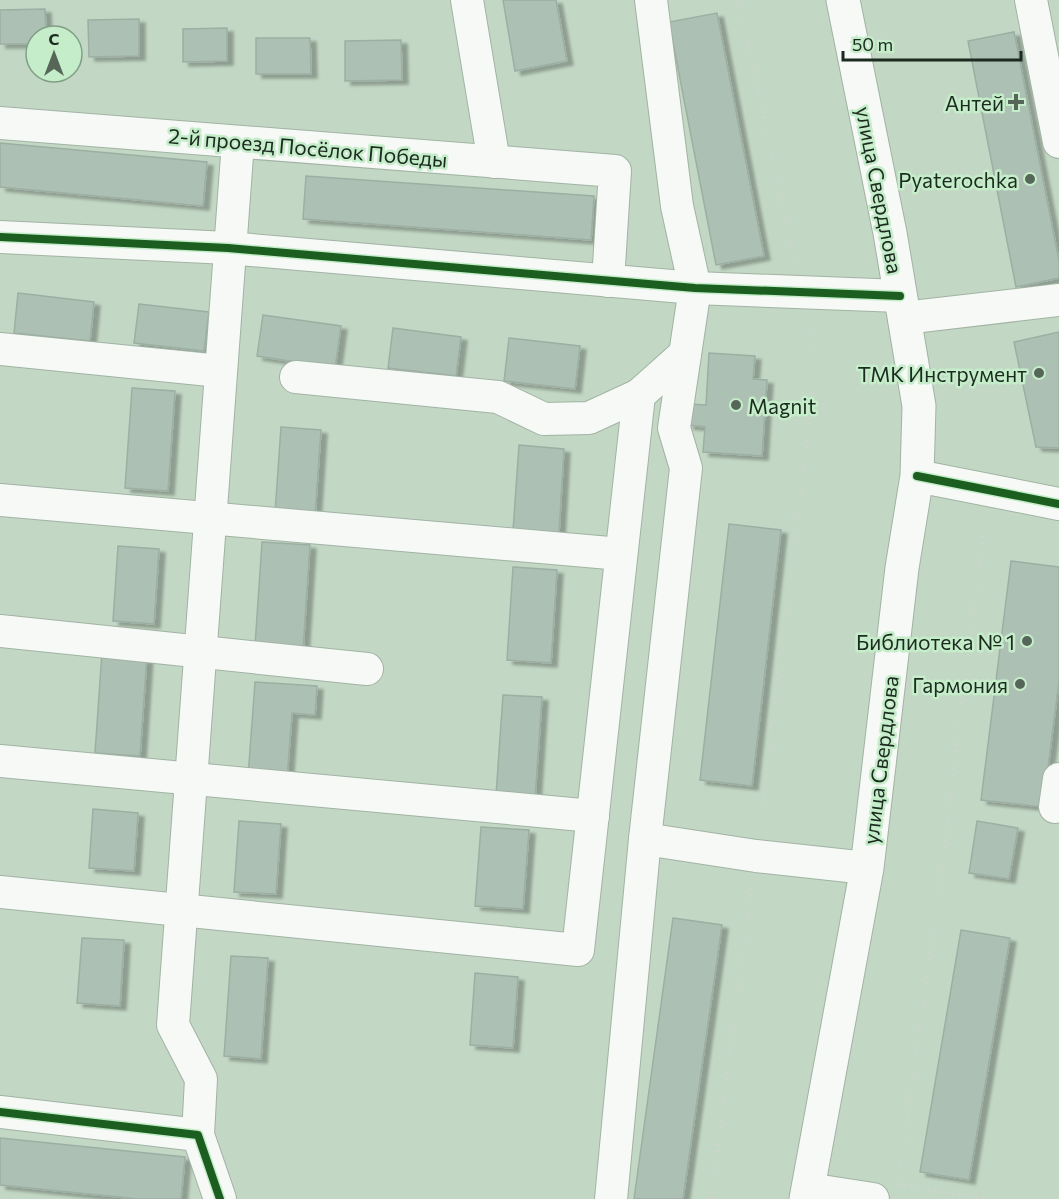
<svg xmlns="http://www.w3.org/2000/svg" width="1059" height="1199" font-family="Commissioner,sans-serif">
	<style>
		.building { fill: #acc0b3; stroke: #9dafa3; stroke-width: 1.5; filter: url(#shadow) }
		.lines { fill: none; stroke-linecap: round; stroke-linejoin: round }
		.minor-casing { stroke: #a2b3a4; stroke-width: 34 }
		.major-casing { stroke: #a2b3a4; stroke-width: 35 }
		.path { stroke: #ced4ce; stroke-width: 4; stroke-dasharray: 1.5 4.5; stroke-linecap: butt }
		.minor { stroke: #f6f9f6; stroke-width: 32 }
		.major { stroke: #f6f9f6; stroke-width: 33 }
		.cycleway-casing { stroke: #c5edca; stroke-width: 11 }
		.cycleway { stroke: #1b5e20; stroke-width: 8 }
		.poi-dot { fill: #566759; stroke: #c5edca; stroke-width: 2 }
		.labels { text-anchor: middle; dominant-baseline: central; stroke-width: 5; stroke-linejoin: round; paint-order: stroke }
		.poi-label { font-size: 21px; fill: #1c2b1f; stroke: #c5edca; text-anchor: end }
		.street-label { font-size: 21px; fill: #1c2b1f; stroke: #c5edca }
	</style>
	<defs>
		<filter id="shadow"><feDropShadow dx="6" dy="4" stdDeviation="1.5" flood-color="#0004"/></filter>
	</defs>
	<rect width="100%" height="100%" fill="#c2d7c4"/>
	<g class="building">
		<polygon points="503,0 556,0 567,61 515,71"/>
		<polygon points="45,9 46,36 36,36 36,44 0,44 0,10"/>
		<polygon points="717,13 764,256 716,265 669,22"/>
		<polygon points="139,19 139,56 89,57 88,20"/>
		<polygon points="227,28 227,61 183,62 183,29"/>
		<polygon points="1014,32 1059,261 1059,278 1016,287 968,41"/>
		<polygon points="256,38 310,38 311,74 256,74"/>
		<polygon points="401,40 402,80 345,81 345,41"/>
		<polygon points="0,143 207,162 203,206 0,187"/>
		<polygon points="306,176 594,196 591,240 303,219"/>
		<polygon points="18,293 94,302 90,341 14,333"/>
		<polygon points="139,304 209,312 204,351 134,343"/>
		<polygon points="263,315 341,326 335,368 257,356"/>
		<polygon points="393,328 461,337 456,376 388,368"/>
		<polygon points="1059,332 1059,448 1036,447 1014,342"/>
		<polygon points="509,338 580,346 575,389 504,381"/>
		<polygon points="709,353 755,356 753,379 767,380 762,456 703,452 705,427 688,425 689,404 706,405"/>
		<polygon points="132,388 175,391 168,491 125,488"/>
		<polygon points="281,427 321,430 315,516 275,513"/>
		<polygon points="519,445 564,449 559,533 513,531"/>
		<polygon points="729,524 781,530 752,786 700,780"/>
		<polygon points="262,542 310,545 303,650 255,646"/>
		<polygon points="118,546 159,549 154,624 113,621"/>
		<polygon points="1011,561 1059,567 1059,681 1043,807 981,800"/>
		<polygon points="513,567 557,570 551,663 507,660"/>
		<polygon points="102,652 147,655 140,756 95,753"/>
		<polygon points="255,682 317,686 315,715 292,713 287,779 248,777"/>
		<polygon points="503,695 542,697 535,798 496,795"/>
		<polygon points="93,809 138,813 134,871 89,868"/>
		<polygon points="239,821 281,824 276,894 234,892"/>
		<polygon points="977,821 1018,828 1009,879 969,873"/>
		<polygon points="481,827 529,830 523,909 475,906"/>
		<polygon points="673,918 722,925 683,1199 634,1199"/>
		<polygon points="961,930 1010,938 969,1180 920,1172"/>
		<polygon points="82,938 124,940 120,1006 77,1003"/>
		<polygon points="231,956 268,958 261,1059 224,1056"/>
		<polygon points="475,973 518,977 513,1048 470,1045"/>
		<polygon points="0,1138 185,1157 181,1199 138,1199 0,1185"/>
	</g>
	<g class="lines">
		<defs>
			<g id="minor">
				<polyline points="467,0 494,162"/>
				<polyline points="1031,0 1059,142"/>
				<polyline points="0,123 615,171 608,281"/>
				<polyline points="0,237 228,248 695,288 900,296"/>
				<polyline points="904,318 1059,300"/>
				<polyline points="0,349 220,371"/>
				<polyline points="296,377 498,397 544,419 589,418 639,395"/>
				<polyline points="917,476 1059,504"/>
				<polyline points="0,500 621,554"/>
				<polyline points="0,631 367,669"/>
				<polyline points="0,761 593,816"/>
				<polyline points="1055,807 1059,779"/>
				<polyline points="645,839 756,856 867,868"/>
				<polyline points="0,892 578,950 639,395 685,354"/>
				<polyline points="0,1112 198,1135 220,1199"/>
				<polyline points="198,1135 201,1079 173,1025 238,142"/>
				<polyline points="808,1189 873,1199"/>
				<polyline points="611,1199 645,839 686,468 674,428 695,288 677,206 651,0"/>
			</g>
			<polyline id="major" points="806,1199 867,868 902,568 917,476 919,406 890,233 843,0"/>
		</defs>
		<use href="#minor" class="minor-casing"/>
		<use href="#major" class="major-casing"/>
		<g class="path">
			<polyline points="738,0 796,265"/>
			<polyline points="759,829 817,360 808,319"/>
			<polyline points="899,1184 984,1199"/>
			<polyline points="898,1186 944,855 985,515"/>
			<polyline points="711,1199 752,881"/>
		</g>
		<use href="#minor" class="minor"/>
		<use href="#major" class="major"/>
		<defs>
			<g id="cycleway">
				<polyline points="0,237 228,248 695,288 900,296"/>
				<polyline points="917,476 1059,504"/>
				<polyline points="0,1112 198,1135 220,1199"/>
			</g>
		</defs>
		<use href="#cycleway" class="cycleway-casing"/>
		<use href="#cycleway" class="cycleway"/>
	</g>
	<g class="poi-dot">
		<path d="M1013 93h6v6h6v6h-6v6h-6v-6h-6v-6h6z"/>
		<circle cx="1030" cy="179" r="6"/>
		<circle cx="1039" cy="373" r="6"/>
		<circle cx="736" cy="405" r="6"/>
		<circle cx="1027" cy="641" r="6"/>
		<circle cx="1020" cy="684" r="6"/>
	</g>
	<g class="labels">
		<g class="poi-label">
			<text x="1004" y="102">Антей</text>
			<text x="1018" y="179">Pyaterochka</text>
			<text x="1027" y="373">ТМК Инструмент</text>
			<text x="748" y="405" text-anchor="start">Magnit</text>
			<text x="1015" y="641">Библиотека № 1</text>
			<text x="1008" y="684">Гармония</text>
		</g>
		<g class="street-label">
			<text transform="translate(308 147) rotate(5)">2-й проезд Посёлок Победы</text>
			<text transform="translate(880 190) rotate(79)">улица Свердлова</text>
			<text transform="translate(880 760) rotate(-83)">улица Свердлова</text>
		</g>
	</g>
	<g transform="translate(54 54)"><circle r="28" fill="#c5edca" stroke="#819f86" stroke-width="1.5"/>
	<path d="M0-4.5L10 22L0 15L-10 22Z" fill="#566759"/>
	<text y="-9" font-size="16" font-weight="bold" text-anchor="middle" fill="#1c2b1f">С</text>
	</g>
	<path d="M843 51v9h178v-9" fill="none" stroke="#1c2b1f" stroke-width="3"/>
	<text x="852" y="51" font-size="18" fill="#1c2b1f" stroke="#c5edca" stroke-width="4.5" paint-order="stroke">50 m</text>
</svg>
